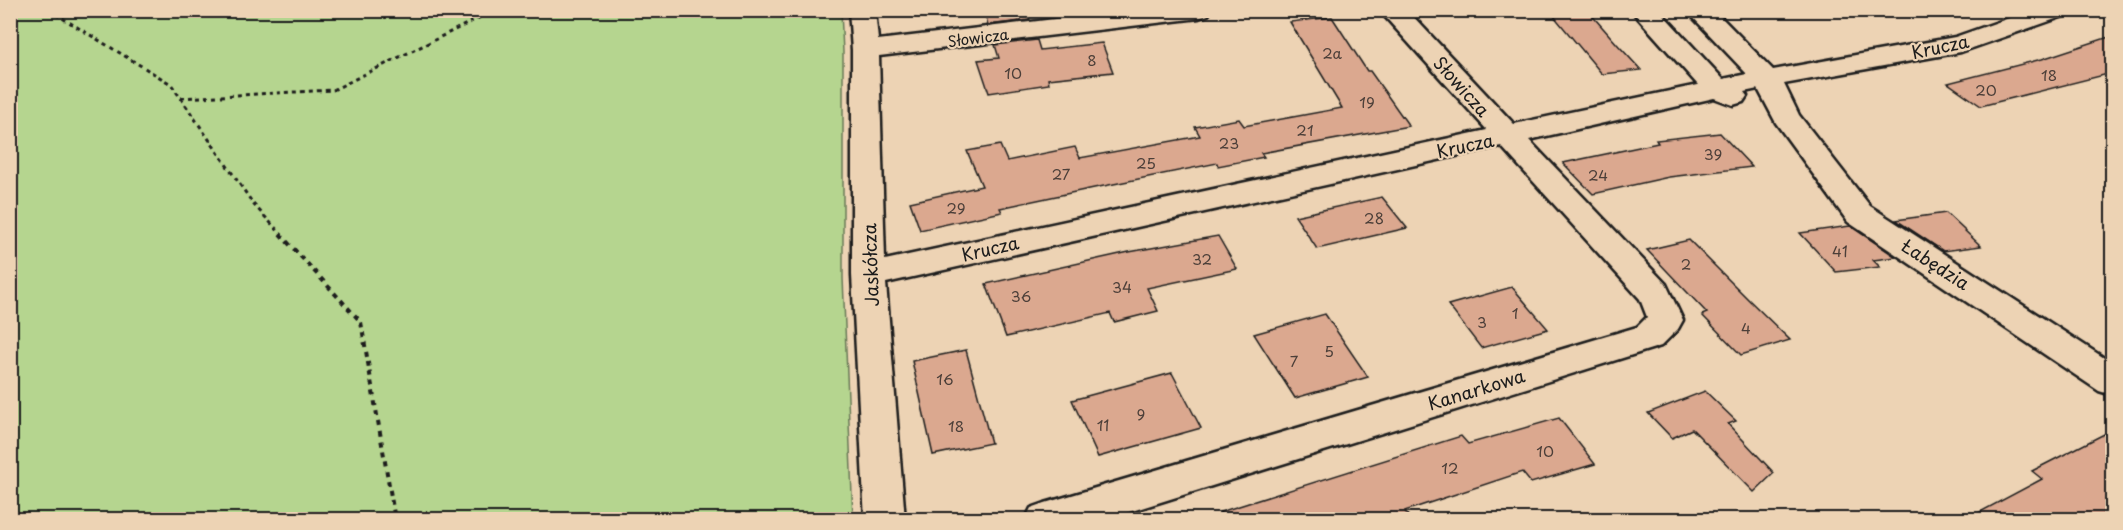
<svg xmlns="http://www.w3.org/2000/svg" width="2123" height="530" font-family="'Playpen Sans',sans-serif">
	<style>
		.green { fill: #b5d58f; stroke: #687856; stroke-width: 1.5 }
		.building { fill: #dba88f; stroke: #1c1c1c; stroke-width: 1.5 }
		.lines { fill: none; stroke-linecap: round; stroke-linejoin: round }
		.minor-casing { stroke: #1c1c1c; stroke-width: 5 }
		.path-far1 { stroke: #1c1c1c; stroke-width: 3; stroke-dasharray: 4 4; stroke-linecap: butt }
		.path { stroke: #1c1c1c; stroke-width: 4; stroke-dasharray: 5 5; stroke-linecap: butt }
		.minor { fill: #edd3b4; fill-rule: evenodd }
		.labels { text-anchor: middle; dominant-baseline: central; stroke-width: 4.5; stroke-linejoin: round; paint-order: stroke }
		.far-street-label { font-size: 15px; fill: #1c1c1c; stroke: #edd3b4 }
		.number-label { font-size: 15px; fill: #4c3f39 }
		.street-label { font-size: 18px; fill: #1c1c1c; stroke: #edd3b4 }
	</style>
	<rect width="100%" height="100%" fill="#edd3b4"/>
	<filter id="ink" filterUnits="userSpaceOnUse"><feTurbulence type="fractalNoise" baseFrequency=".0167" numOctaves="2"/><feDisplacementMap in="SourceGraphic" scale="12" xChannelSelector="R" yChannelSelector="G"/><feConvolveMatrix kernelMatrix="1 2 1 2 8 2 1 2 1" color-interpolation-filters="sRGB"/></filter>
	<g filter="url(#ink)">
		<polygon class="green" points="10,11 841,11 843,52 843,278 853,519 11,519"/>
		<g class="building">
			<polygon points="984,10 1027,10 1030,20 988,25"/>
			<polygon points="1589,12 1617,44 1641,70 1602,74 1553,15"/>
			<polygon points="1332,17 1367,71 1370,71 1409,126 1261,153 1264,157 1218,166 1217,163 1094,188 1000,208 1002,212 920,230 910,202 982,186 967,151 1000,145 1007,161 1075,147 1080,158 1200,136 1195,127 1239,119 1244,126 1342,108 1290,22"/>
			<polygon points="2112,36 2112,73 1981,106 1948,83 2042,59"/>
			<polygon points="1037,40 1040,50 1102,43 1113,72 1048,79 1049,84 989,93 978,60 999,58 995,45"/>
			<polygon points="1720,133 1752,167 1669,177 1593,194 1563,163 1658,143 1656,140"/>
			<polygon points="1382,197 1407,228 1317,249 1295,216"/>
			<polygon points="1946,213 1981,246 1943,251 1896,220"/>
			<polygon points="1850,226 1896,257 1873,260 1880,267 1836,272 1800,233"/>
			<polygon points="1218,236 1237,269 1147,288 1158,311 1114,322 1110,313 1006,337 986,284 1129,252"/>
			<polygon points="1689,240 1750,301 1790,340 1741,355 1702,315 1707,313 1647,250"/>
			<polygon points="1512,287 1548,329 1481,348 1448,305"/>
			<polygon points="1325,314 1368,377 1295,398 1254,334"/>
			<polygon points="966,350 991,443 933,455 912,361"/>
			<polygon points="1172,373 1201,428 1098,457 1072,400"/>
			<polygon points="1705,391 1736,421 1728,424 1774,473 1754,492 1692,429 1672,438 1648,413"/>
			<polygon points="1559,418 1595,464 1531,483 1522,472 1405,511 1410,519 1221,519 1220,512 1461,436 1468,444"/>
			<polygon points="2112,430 2112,519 1967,519 2042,479 2032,471"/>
		</g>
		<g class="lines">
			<defs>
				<polygon id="minor" points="849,10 875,10 878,40 1130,10 1212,10 1208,15 1199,18 879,56 885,260 1487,130 1379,10 1407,10 1514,124 1698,85 1631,10 1659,10 1723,79 1747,74 1686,10 1714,10 1773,70 1955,37 2032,10 2071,10 2067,15 1961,52 1784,84 1799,115 1870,206 2112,363 2112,395 2099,391 1848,222 1776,123 1758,89 1744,92 1747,96 1743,102 1733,105 1714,98 1529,140 1666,284 1683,320 1678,329 1661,346 1103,520 1025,520 1031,508 1045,503 1637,327 1647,317 1640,299 1501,146 886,283 905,520 865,520 852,275 852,50"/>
			</defs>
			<use href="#minor" class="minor-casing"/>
			<g class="path-far1">
				<polyline points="49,10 171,84 254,205 282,235"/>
				<polyline points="181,98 333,90 495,10"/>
			</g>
			<polyline class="path" points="280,234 361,322 395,520"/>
			<use href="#minor" class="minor"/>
		</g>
	</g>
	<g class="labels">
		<g class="far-street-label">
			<text transform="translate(978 37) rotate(-7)">Słowicza</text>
		</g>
		<g class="number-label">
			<text x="1332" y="52">2a</text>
			<text x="1092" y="59">8</text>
			<text x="1013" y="72">10</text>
			<text x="2049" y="74">18</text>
			<text x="1986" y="89">20</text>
			<text x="1367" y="101">19</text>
			<text x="1305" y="129">21</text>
			<text x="1229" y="142">23</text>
			<text x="1713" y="153">39</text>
			<text x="1146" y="162">25</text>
			<text x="1061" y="173">27</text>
			<text x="1598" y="174">24</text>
			<text x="956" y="207">29</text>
			<text x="1374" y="217">28</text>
			<text x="1840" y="250">41</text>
			<text x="1202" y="258">32</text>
			<text x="1686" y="263">2</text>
			<text x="1122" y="286">34</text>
			<text x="1021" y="295">36</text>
			<text x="1515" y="312">1</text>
			<text x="1482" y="321">3</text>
			<text x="1746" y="327">4</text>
			<text x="1329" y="350">5</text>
			<text x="1294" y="360">7</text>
			<text x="945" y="378">16</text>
			<text x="1141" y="413">9</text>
			<text x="1103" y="424">11</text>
			<text x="956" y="425">18</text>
			<text x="1545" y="450">10</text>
			<text x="1450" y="467">12</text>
		</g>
		<g class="street-label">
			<text transform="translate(1940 46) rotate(-12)">Krucza</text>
			<text transform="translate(1462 86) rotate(48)">Słowicza</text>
			<text transform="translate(1465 145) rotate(-12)">Krucza</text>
			<text transform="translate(990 248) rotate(-13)">Krucza</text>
			<text transform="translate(1936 264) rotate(33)">Łabędzia</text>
			<text transform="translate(870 265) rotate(-92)">Jaskółcza</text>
			<text transform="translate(1476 389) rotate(-17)">Kanarkowa</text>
		</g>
	</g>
	<rect width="2123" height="530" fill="none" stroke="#edd3b4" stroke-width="36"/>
	<rect x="18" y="18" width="2087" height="494" fill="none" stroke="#1c1c1c" stroke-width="2" filter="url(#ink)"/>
</svg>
